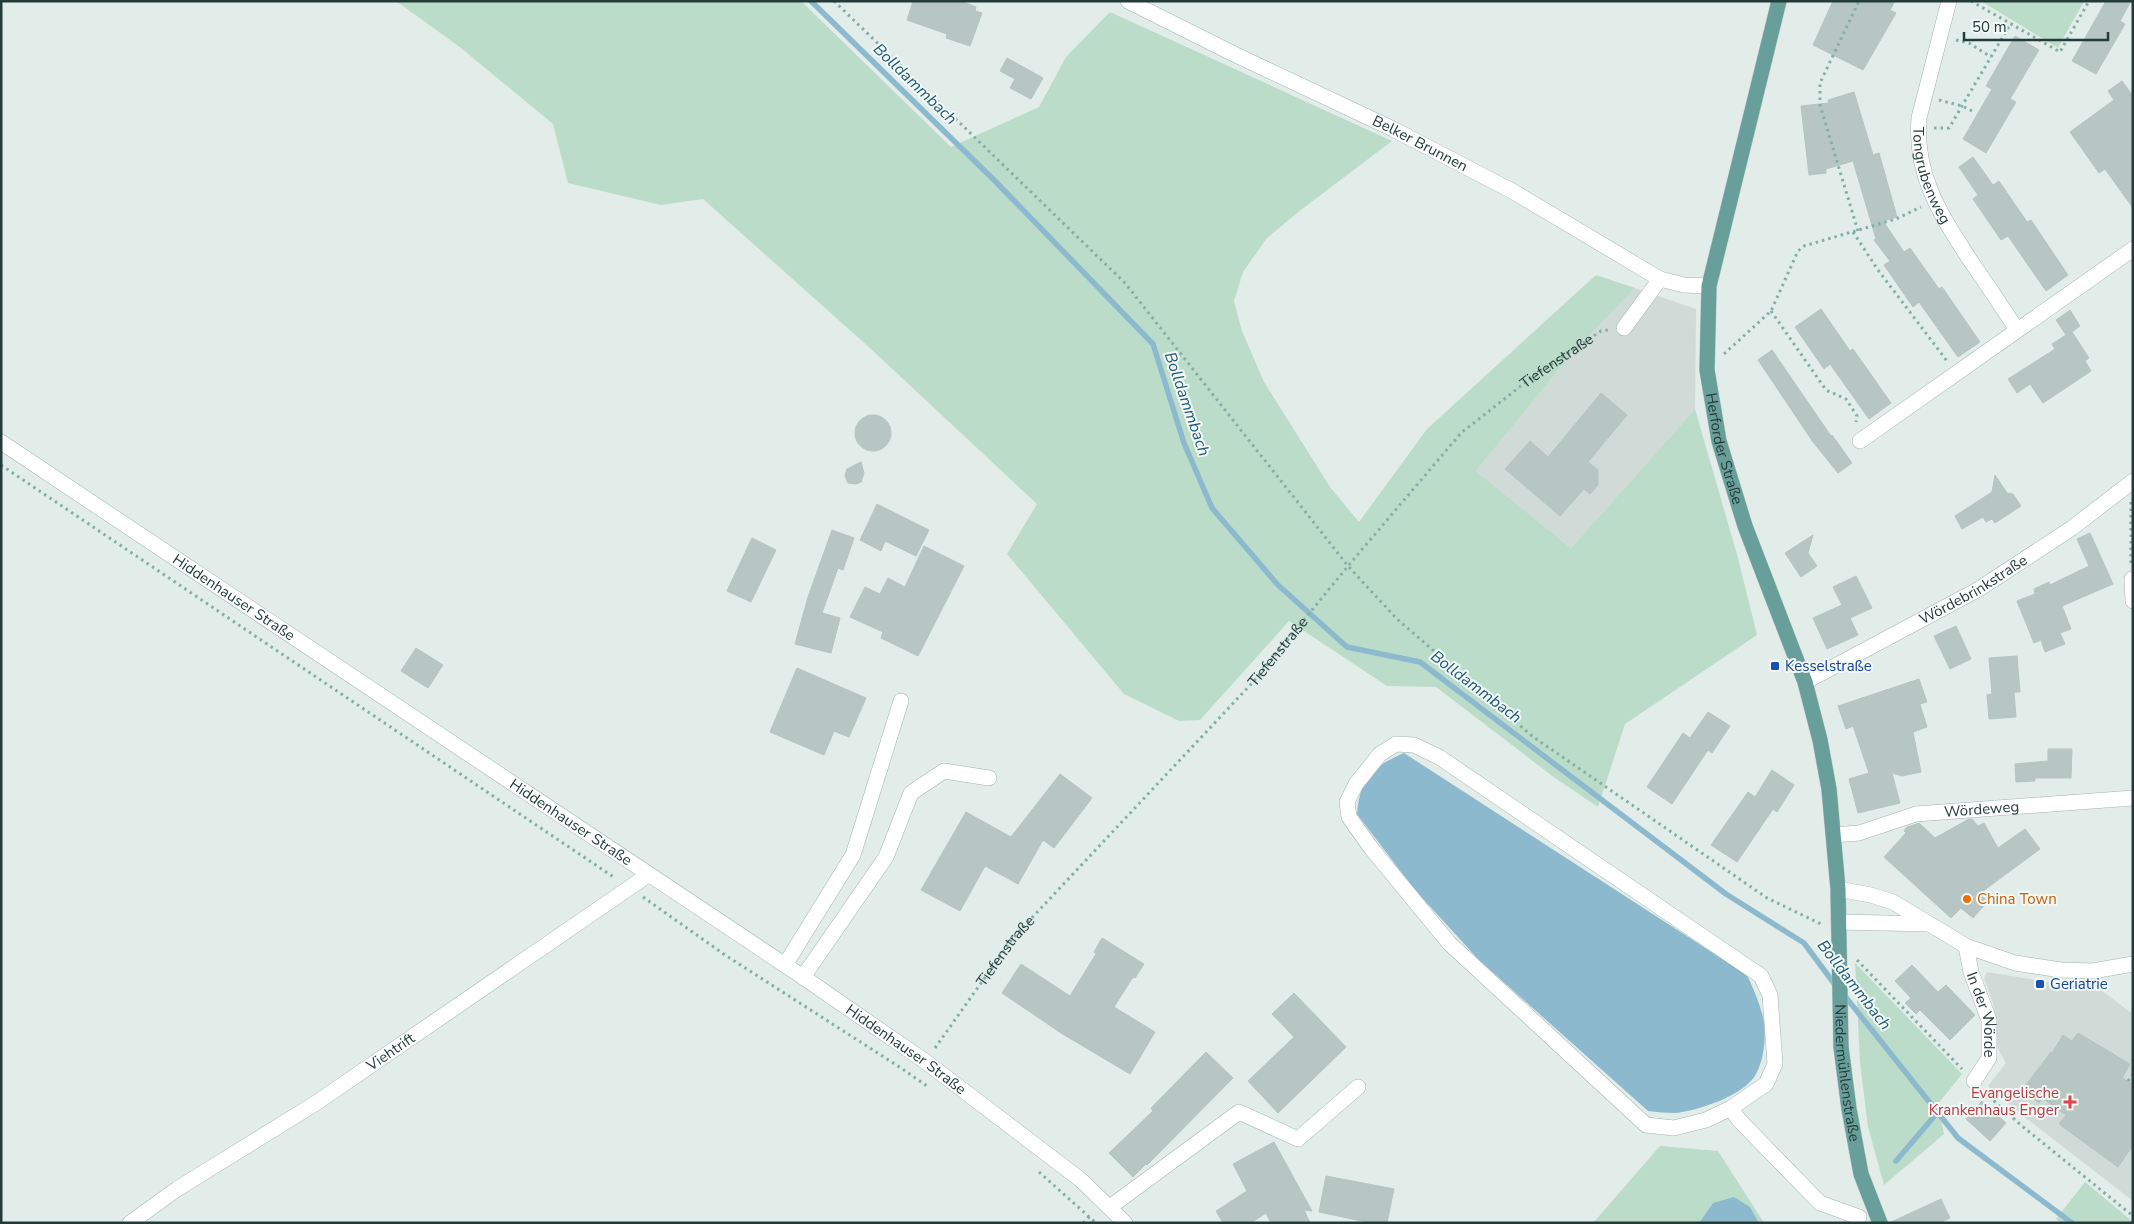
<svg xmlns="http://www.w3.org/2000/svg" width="2134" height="1224" font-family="'Nunito Sans',sans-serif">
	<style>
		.built { fill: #d0dbd8 }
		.green { fill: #bcdcca }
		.water { fill: #8cb9ce }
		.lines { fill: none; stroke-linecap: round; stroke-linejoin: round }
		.stream { stroke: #8cb9ce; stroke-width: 5.5 }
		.building { fill: #b7c6c2; stroke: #b5c5c1 }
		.minor-casing { stroke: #a5b4b1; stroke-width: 16 }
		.major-casing { stroke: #c1c8c8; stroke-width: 16 }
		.path { stroke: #84aea7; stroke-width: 3; stroke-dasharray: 2.5 4; stroke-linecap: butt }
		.minor { stroke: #fff; stroke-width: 15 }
		.major { stroke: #689f9a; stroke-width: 15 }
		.transit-dot { fill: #1a4fb4; stroke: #f2f8f6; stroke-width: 2 }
		.food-dot { fill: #e8710a; stroke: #f2f8f6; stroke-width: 2 }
		.health-dot { fill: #e0444e; stroke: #f2f8f6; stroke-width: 2 }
		.labels { text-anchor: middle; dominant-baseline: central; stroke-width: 4; stroke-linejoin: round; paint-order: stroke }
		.street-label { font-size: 15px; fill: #233c39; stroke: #f2f8f6 }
		.transit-label { font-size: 15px; fill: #164399; stroke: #f2f8f6; text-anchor: start }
		.food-label { font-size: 15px; fill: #c56008; stroke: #f2f8f6; text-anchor: start }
		.health-label { font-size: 15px; fill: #be3a42; stroke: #f2f8f6; text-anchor: end }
		.water-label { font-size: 16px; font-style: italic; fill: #1f5975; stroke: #f2f8f6 }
	</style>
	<rect width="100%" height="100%" fill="#e2ece9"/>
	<g class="built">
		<polygon points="1635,288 1696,309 1695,409 1571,548 1476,471 1575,350"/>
		<polygon points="1987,972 2102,991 2133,1014 2133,1201 2026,1118 1988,1086 2006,1063 1996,1045 1997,1024 1993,1003 1984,978"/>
	</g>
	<g class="green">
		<polygon points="396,1 801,1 951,147 1039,107 1066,57 1110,12 1392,141 1302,209 1267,238 1243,272 1234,301 1242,331 1264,382 1330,487 1359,522 1427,429 1596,275 1635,288 1575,350 1476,471 1571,548 1695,409 1738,558 1757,635 1625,724 1598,807 1555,778 1436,687 1387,686 1289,621 1200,720 1179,721 1124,694 1007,554 1037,504 871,349 703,199 661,205 568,183 553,124 461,48"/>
		<polygon points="1981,1 2084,1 2058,48"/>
		<polygon points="1855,963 1962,1074 1938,1104 1944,1134 1884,1185 1868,1127 1860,1062"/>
		<polygon points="1660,1146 1718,1151 1764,1223 1759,1223 1750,1207 1713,1203 1699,1223 1593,1223"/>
		<polygon points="2085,1182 2133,1222 2133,1223 2061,1223 2056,1219"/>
	</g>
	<g class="water">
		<path d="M1404 753 1747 975C1754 990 1761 1006 1764 1022 1766 1039 1764 1059 1756 1074 1745 1095 1698 1111 1675 1113 1666 1113 1657 1112 1648 1111L1479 960 1414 889 1357 814C1361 776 1371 768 1404 753Z"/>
		<polygon points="1734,1197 1750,1207 1759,1223 1699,1223 1713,1203"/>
	</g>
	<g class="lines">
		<g class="stream">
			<polyline points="811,1 995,181 1153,344 1184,443 1212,508 1278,585 1347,647 1420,662 1726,894 1804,943 1836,986"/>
			<polyline points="1844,995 1958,1138 2072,1223"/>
			<polyline points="1896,1161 1937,1113"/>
		</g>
	</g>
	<g class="building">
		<polygon points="913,1 961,1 976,7 975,11 982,13 970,46 946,38 947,34 907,20"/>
		<polygon points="1833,1 1895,1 1890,10 1896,13 1863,70 1813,45"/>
		<polygon points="2106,1 2131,1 2120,21 2125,24 2096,74 2072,61"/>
		<polygon points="2015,36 2039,50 2010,99 2016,102 1986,153 1963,139 1992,89 1986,86"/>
		<polygon points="1007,58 1043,78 1031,99 1010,88 1015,79 1000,71"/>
		<polygon points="2122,81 2133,96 2133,208 2105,169 2099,173 2070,132 2114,100 2108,91"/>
		<polygon points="1854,92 1873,155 1879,153 1897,217 1883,221 1904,252 1910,248 1939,289 1942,287 1980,342 1958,357 1919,302 1913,307 1884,265 1890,261 1874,240 1876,239 1853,161 1826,169 1826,173 1809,175 1801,106 1829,103 1828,100"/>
		<polygon points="1973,157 1993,185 1999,181 2027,222 2031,220 2068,275 2046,291 2008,236 2001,240 1973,199 1978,195 1959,167"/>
		<polygon points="1821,309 1850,351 1853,349 1891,403 1869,419 1830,364 1824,369 1795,327"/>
		<polygon points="2070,310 2080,326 2072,332 2089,358 2085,361 2091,371 2043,403 2030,384 2017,393 2008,379 2055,349 2052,344 2066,335 2056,320"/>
		<polygon points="1772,350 1831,436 1832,435 1852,463 1838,473 1813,442 1758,360"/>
		<polygon points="1601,393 1627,415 1588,462 1598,470 1598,485 1590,494 1584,489 1560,516 1505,469 1530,441 1548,457"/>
		<circle cx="873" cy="433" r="18"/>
		<polygon points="861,462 864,473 861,482 856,484 848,483 845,476 847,469"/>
		<polygon points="1995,475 2007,493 2013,494 2021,506 1995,523 1992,519 1986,522 1983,517 1962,529 1955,516 1992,492"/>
		<polygon points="877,504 929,530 916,556 885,541 881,551 860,540"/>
		<polygon points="832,530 854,538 843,570 838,568 822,613 840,618 831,653 795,644 808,597"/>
		<polygon points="2090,533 2113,584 2062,606 2071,629 2060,633 2065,644 2045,652 2041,640 2034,643 2017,601 2035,594 2034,589 2049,582 2050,585 2089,566 2077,539"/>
		<polygon points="1813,535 1808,553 1817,566 1801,577 1785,553"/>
		<polygon points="752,538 776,550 751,602 727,591"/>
		<polygon points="924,546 964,566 918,656 881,638 883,632 850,617 865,587 880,594 888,578 905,587"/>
		<polygon points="1856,576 1872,608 1850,618 1858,635 1827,649 1813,618 1842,605 1833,587"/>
		<polygon points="1956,626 1971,659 1950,669 1934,636"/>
		<polygon points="416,648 443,665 428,688 401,671"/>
		<polygon points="2017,656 2020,692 2014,692 2016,717 1989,719 1987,695 1992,694 1989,658"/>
		<polygon points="797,668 866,698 849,737 834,731 824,755 770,732"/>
		<polygon points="1919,679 1927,702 1920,704 1927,727 1913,732 1921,772 1902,776 1892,773 1900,803 1858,813 1849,779 1869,773 1853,726 1846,729 1838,706"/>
		<polygon points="1708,712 1730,726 1712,753 1708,750 1672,804 1647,787 1683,733 1690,738"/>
		<polygon points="2048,749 2072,749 2071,778 2035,778 2035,781 2016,782 2015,764 2048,761"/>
		<polygon points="1772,770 1794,785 1777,812 1773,809 1737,862 1711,845 1748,792 1755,797"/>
		<polygon points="1060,774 1092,798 1054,848 1043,840 1018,884 985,866 960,911 921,890 966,812 1011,837"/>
		<polygon points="1969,819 1972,819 1978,826 1984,823 1998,848 2025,829 2040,849 1979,894 1988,901 1973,918 1961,908 1951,918 1884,857 1906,833 1904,831 1907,827 1919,823 1935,838"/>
		<polygon points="1102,938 1144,964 1135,978 1133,977 1114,1007 1155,1032 1130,1074 1061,1033 1002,993 1021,964 1070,996 1096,954 1094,952"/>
		<polygon points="1912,965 1938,992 1946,985 1975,1015 1950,1040 1920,1010 1916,1014 1905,1003 1911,998 1895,981"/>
		<polygon points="1294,993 1346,1047 1278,1113 1248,1081 1294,1037 1272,1014"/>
		<polygon points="2078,1033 2130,1064 2122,1078 2133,1084 2133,1145 2118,1167 2059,1124 2066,1115 2042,1098 2039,1103 2022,1090 2051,1052 2052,1053 2063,1035 2072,1041"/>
		<polygon points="1206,1052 1233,1078 1147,1165 1146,1164 1133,1177 1109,1153 1153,1111 1151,1108"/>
		<polygon points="1982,1101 2006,1123 1990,1141 1966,1119"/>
		<polygon points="1274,1142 1312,1211 1304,1210 1310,1223 1271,1223 1266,1213 1251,1223 1223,1223 1216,1211 1247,1191 1233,1164"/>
		<polygon points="1326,1176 1394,1189 1387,1223 1371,1223 1319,1212"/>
		<polygon points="1941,1199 1950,1218 1939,1223 1889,1223"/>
	</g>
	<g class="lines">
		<defs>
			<g id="minor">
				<path id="s2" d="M1128 1 1236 55 1393 129 1514 192 1660 279 1684 285 1709 286"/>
				<path id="s3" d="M1949 1 1919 118C1914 175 1941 215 1970 260 1986 283 2002 307 2017 330"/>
				<polyline points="1624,328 1660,279"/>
				<polyline points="1860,441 2133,249"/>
				<path id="s4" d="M1 442 803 977 926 1062 1081 1180 1125 1223"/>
				<polyline points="2132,579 2133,601"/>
				<path id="s5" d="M1805 682 1979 589 2072 528 2133 481"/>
				<path id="s6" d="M1834 835 1859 833 1916 814 2133 798"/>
				<polyline points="1838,889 1871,895 1893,902 1966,946 2015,963 2061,970 2093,971 2133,964"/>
				<polyline points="1838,922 1929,924"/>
				<path id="s7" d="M1966 946 1971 972 1989 1020V1058L1974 1081"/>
				<polyline points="785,965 853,855 901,701"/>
				<polyline points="803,977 886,857 911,793 944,771 989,778"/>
				<polyline points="1731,1108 1766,1084 1775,1064 1770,995 1761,976 1439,757 1414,745 1396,744 1380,754 1356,784 1347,802 1349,817 1371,848 1449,943 1646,1125 1674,1128 1706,1120 1731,1108 1739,1120 1820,1203 1859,1217"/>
				<polyline points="1110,1207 1239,1112 1298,1139 1358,1087"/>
				<path id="s8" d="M130 1223 177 1189 316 1103 648 875"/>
			</g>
			<g id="major">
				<path id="s9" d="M1779 1 1709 286 1707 370 1719 441 1745 526 1805 682 1820 740 1829 789 1838 889 1841 1047 1849 1109 1861 1174 1880 1223"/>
			</g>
		</defs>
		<use href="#minor" class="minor-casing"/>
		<use href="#major" class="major-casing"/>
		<g class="path">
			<polyline points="834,1 1125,283 1348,566 1397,619 1532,736 1767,898 1821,924"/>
			<polyline points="1971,1 2060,52 2089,1"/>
			<polyline points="1956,40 1969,43 1991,57"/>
			<polyline points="1939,100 1962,106 1972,111"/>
			<polyline points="1934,128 1949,128 2011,23"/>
			<polyline points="1858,231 1820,105 1820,83 1859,1"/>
			<polyline points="1853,232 1878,270 1947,361"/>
			<polyline points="1771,311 1826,390 1846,399 1857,416 1856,422"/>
			<polyline points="1724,354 1771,311 1798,251 1804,246 1896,219 1921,207"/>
			<polyline points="1,465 615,878"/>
			<polyline points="2131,502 2131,563"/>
			<polyline points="643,897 725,955 901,1068 927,1086"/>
			<polyline points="1857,960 1962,1069"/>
			<path id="s1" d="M935 1048 1013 938 1254 681 1348 566 1461 433 1531 378 1601 331 1608 330"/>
			<polyline points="2128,1081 2133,1074"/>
			<polyline points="1984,1092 2022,1126 2133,1216"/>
			<polyline points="1039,1172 1096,1223"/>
			<polyline points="1083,1223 1090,1216"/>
		</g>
		<use href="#minor" class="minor"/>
		<use href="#major" class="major"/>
	</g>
	<g class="transit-dot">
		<rect x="1770" y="661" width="10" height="10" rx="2.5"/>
		<rect x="2035" y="979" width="10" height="10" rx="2.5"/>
	</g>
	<circle class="food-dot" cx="1967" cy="899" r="5"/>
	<path class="health-dot" d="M2067.5 1094.5h5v5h5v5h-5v5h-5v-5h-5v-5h5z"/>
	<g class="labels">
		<g class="street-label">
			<text stroke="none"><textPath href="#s2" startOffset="325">Belker Brunnen</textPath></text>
			<text stroke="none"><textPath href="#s3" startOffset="180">Tongrubenweg</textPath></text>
			<text stroke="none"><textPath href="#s1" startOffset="930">Tiefenstraße</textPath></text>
			<text stroke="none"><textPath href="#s9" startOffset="458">Herforder Straße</textPath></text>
			<text stroke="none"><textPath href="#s5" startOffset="192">Wördebrinkstraße</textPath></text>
			<text stroke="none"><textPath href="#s4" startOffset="280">Hiddenhauser Straße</textPath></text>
			<text stroke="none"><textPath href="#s1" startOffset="525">Tiefenstraße</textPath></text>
			<text stroke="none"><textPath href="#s6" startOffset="151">Wördeweg</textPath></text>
			<text stroke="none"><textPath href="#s4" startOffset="685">Hiddenhauser Straße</textPath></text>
			<text stroke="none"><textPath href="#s1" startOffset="120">Tiefenstraße</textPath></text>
			<text stroke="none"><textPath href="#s7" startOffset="71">In der Wörde</textPath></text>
			<text stroke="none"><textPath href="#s4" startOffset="1090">Hiddenhauser Straße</textPath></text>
			<text stroke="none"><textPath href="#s8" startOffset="312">Viehtrift</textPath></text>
			<text stroke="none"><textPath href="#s9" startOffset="1100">Niedermühlenstraße</textPath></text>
		</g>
		<g class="transit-label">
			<text x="1785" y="666">Kesselstraße</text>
			<text x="2050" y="984">Geriatrie</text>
		</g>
		<g class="food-label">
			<text x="1977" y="899">China Town</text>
		</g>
		<g class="health-label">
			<text x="2059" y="1093">Evangelische<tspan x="2059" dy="17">Krankenhaus Enger</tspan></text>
		</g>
		<g class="water-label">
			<text transform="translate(915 84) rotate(44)">Bolldammbach</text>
			<text transform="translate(1187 404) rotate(71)">Bolldammbach</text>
			<text transform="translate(1476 687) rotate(37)">Bolldammbach</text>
			<text transform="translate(1854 985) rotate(52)">Bolldammbach</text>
		</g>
	</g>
	<rect width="2134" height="1224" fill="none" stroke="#233c39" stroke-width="5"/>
	<path d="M1964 32v8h144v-8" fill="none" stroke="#233c39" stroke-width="2.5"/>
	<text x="1972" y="32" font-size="15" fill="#233c39" stroke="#f2f8f6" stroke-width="4" paint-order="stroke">50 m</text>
</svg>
